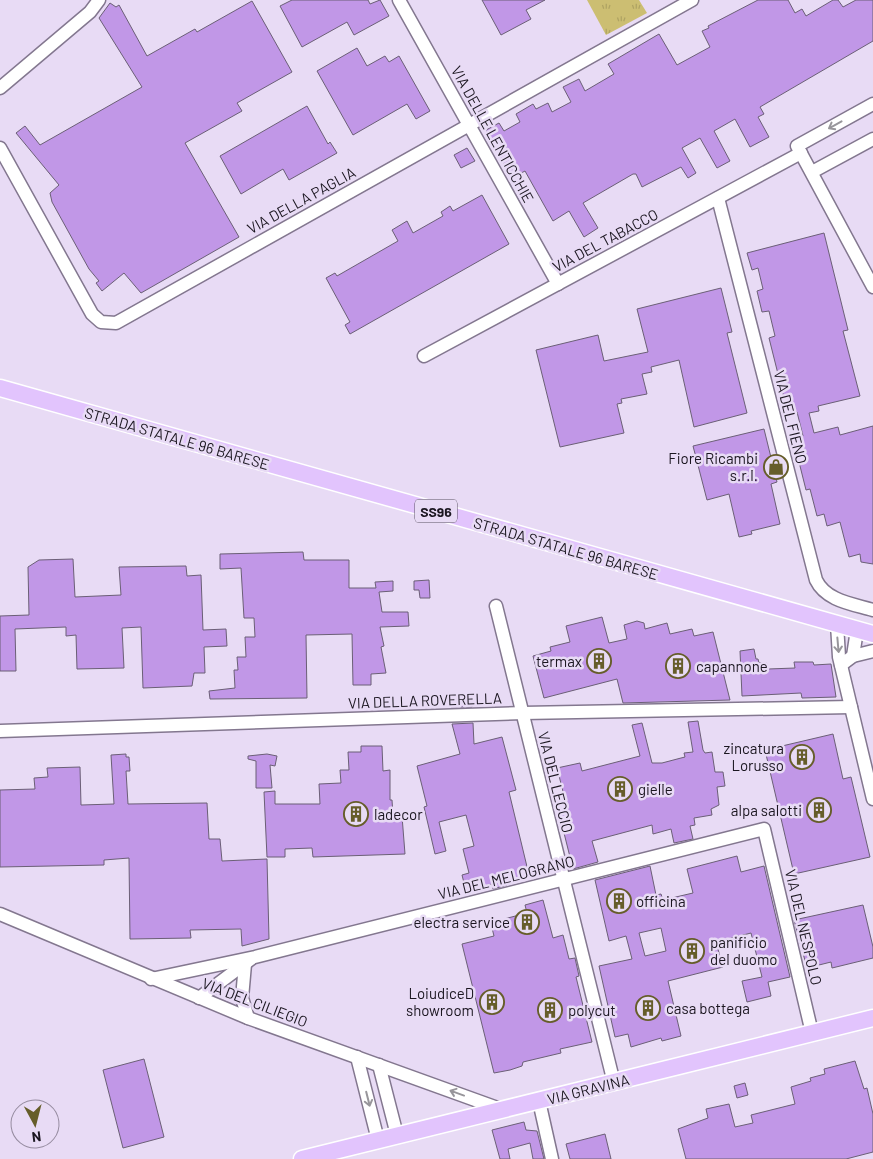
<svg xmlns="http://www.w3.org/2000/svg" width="873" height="1159" font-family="Barlow,sans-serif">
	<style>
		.grass { fill: url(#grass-tufts) }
		.building { fill: #c197e7; stroke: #6b5f76; fill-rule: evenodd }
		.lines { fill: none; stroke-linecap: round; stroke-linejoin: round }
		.minor-casing { stroke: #83778f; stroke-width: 15 }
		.major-casing { stroke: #fff; stroke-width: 19 }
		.minor { stroke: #fff; stroke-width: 12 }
		.major { stroke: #e2c4fd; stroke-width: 16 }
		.oneway { stroke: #98969b }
		.labels { text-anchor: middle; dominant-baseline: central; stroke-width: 5; stroke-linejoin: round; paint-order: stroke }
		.shield { fill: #e8dbf5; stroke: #585160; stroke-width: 1 }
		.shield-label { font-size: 14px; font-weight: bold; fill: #1b1620 }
		.street-label { font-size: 15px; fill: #1b1620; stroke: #e8dbf5 }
		.poi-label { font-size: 15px; fill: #1b1620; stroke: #e8dbf5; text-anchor: start }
	</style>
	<defs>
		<pattern id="grass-tufts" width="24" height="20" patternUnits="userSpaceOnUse" patternTransform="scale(1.25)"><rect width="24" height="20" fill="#ccbe72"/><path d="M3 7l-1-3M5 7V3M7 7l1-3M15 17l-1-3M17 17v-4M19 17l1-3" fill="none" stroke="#afa362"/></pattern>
	</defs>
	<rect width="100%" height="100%" fill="#e8dbf5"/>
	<polygon class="grass" points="587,0 639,0 647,13 606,35"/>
	<g class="building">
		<polygon points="292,0 368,0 370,4 380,0 389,16 354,35 347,22 302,47 280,6"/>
		<polygon points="482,0 545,0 526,10 531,19 501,35"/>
		<polygon points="758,0 788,0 795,13 802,9 806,16 833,0 838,0 843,7 856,0 873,0 873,41 760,107 764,114 758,117 769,137 750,147 735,119 714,131 730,161 717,168 700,138 682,148 696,173 688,178 681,167 642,187 636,174 633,174 583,203 598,228 584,237 569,211 553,221 525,171 512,178 486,130 499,123 504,131 520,122 516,114 533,104 536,109 548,103 552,112 571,102 563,87 579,79 585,91 614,74 608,64 659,34 677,65 710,47 702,31 709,28 708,26"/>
		<polygon points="252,1 292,72 237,103 242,111 185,143 239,237 141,293 124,273 102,291 96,283 99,281 89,269 52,202 50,193 59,185 16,133 25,126 40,145 142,87 99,18 110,3 116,7 119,5 147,56 195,29 197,32"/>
		<polygon points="357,48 367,66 385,56 389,62 399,56 430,111 416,119 407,104 353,135 317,71"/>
		<polygon points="307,106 328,144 330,142 337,153 289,180 283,169 241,194 220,156"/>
		<polygon points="467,148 475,161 461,168 454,155"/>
		<polygon points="482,195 509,244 350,334 345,325 350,322 326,278 335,273 337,276 398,241 392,230 407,221 413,233 443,216 441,212 450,206 453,211"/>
		<polygon points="824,233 848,330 843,331 860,396 818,406 819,411 809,413 814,433 838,427 840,435 873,426 873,564 861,562 860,554 849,557 840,522 827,526 824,514 817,516 810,489 806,490 793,438 803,436 797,412 788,414 769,338 775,336 769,311 762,312 757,291 763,289 758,268 752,270 747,253"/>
		<polygon points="721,288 732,332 727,333 747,413 694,427 679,360 651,367 652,372 642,374 647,394 621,399 622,403 617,404 624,433 560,447 536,350 598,335 604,361 648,352 637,309"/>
		<polygon points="764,429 777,482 771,484 780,524 751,531 752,534 739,537 729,494 707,500 693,446"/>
		<polygon points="303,552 304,560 349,560 349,588 376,588 375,582 393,581 393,591 379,592 382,612 408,612 409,626 380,627 384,646 381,647 386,673 371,674 371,685 353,685 352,634 306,635 307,698 210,699 209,691 235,688 234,670 238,670 237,657 246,657 245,637 255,637 254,618 244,618 241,568 220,569 220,554"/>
		<polygon points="73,559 75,597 121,595 119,567 186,566 187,576 201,575 203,630 226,629 227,646 204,647 205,673 194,673 192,686 143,688 141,627 122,628 124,668 77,669 76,635 66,636 66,627 15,629 16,671 0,671 0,616 29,615 28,567 39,560"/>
		<polygon points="429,580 430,598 420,598 419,590 414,590 414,581"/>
		<polygon points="602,617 609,643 627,639 624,625 637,621 644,623 645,629 667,623 670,634 692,629 694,636 713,632 730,700 623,703 617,679 544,698 533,656 551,651 550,647 570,642 566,626"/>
		<polygon points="754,649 756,659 758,659 759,663 767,663 768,669 795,668 794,662 813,662 814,665 831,664 836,697 802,698 801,693 742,696 740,651"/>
		<polygon points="472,702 472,707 451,707 450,703"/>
		<polygon points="698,721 703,750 705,753 712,752 715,772 723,772 725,786 717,787 719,805 711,809 712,815 694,818 695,825 690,826 693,839 674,843 671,829 653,834 652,825 592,841 598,862 573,869 558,809 567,807 557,768 580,763 582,771 640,756 632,725 642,723 652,763 662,763 681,758 685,757 684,753 693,752 688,722"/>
		<polygon points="473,723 474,744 502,737 516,790 509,792 529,875 506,881 507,885 493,889 492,884 466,891 462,875 469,873 463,849 474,846 466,815 439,822 446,851 435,854 424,807 427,806 417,766 460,754 452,724"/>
		<polygon points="833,734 843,779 851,777 870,857 794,874 765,750"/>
		<polygon points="361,746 382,746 383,771 390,770 390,800 392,800 393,816 402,816 405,854 313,857 312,848 285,849 285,857 267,857 264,792 275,791 275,804 320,804 319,784 341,783 340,770 349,770 348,752 361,752"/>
		<polygon points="126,754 126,757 129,757 130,771 126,771 128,804 207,803 209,839 220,839 222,861 267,859 269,939 242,946 241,929 190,930 191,938 130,939 129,858 104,860 104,865 0,867 0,790 35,789 34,778 48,777 47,768 80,767 81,805 114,804 111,755"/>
		<polygon points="267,754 277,756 275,766 270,765 272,788 256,788 256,761 248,759 248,756"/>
		<path d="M737 856 741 872 764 866 790 977 768 982 771 996 747 1002 742 981 762 977 751 933 716 942 723 967 668 981 681 1036 662 1041 661 1038 631 1047 628 1034 615 1037 599 966 632 959 626 936 609 941 595 880 650 866 656 895 661 894 663 900 693 893 687 869ZM661 928 666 951 645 956 639 933Z"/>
		<polygon points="543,900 553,938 563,935 569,959 575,958 579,976 576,977 592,1042 560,1049 561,1053 523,1062 522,1066 510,1070 494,1073 462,944 494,936 492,928 505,925 504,919 527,913 525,905"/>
		<polygon points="863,905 873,947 873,958 832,968 831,962 807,968 794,920"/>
		<polygon points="144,1059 164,1137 123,1148 103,1070"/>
		<polygon points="855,1061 864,1089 867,1088 873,1114 873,1152 846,1159 686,1159 678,1129 708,1118 706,1109 729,1104 735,1127 753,1123 751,1115 795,1104 791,1087 811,1081 810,1078 825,1074 824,1069"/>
		<polygon points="745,1083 748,1095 737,1098 734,1086"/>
		<polygon points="524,1122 526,1130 537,1131 544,1159 533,1159 530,1143 508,1149 510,1159 500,1159 492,1130"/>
		<polygon points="605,1134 611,1159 570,1159 566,1144"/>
	</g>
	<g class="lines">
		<defs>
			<g id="minor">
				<polyline points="399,0 558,284"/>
				<polyline points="0,88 90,12 99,0"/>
				<polyline points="873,104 797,146 873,287"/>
				<polyline points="0,148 92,314 101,322 116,323 692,0"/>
				<polyline points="812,172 873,139"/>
				<path d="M718 198 816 580C826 601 853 604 873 610"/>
				<polyline points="424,356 801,153"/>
				<polyline points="496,606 614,1083"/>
				<polyline points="837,624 839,657 873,799"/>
				<polyline points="853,656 857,630"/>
				<polyline points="841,665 853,656 873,651"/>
				<polyline points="0,731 523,713 851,707"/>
				<polyline points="0,914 248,1018 503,1110"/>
				<polyline points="245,964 242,998 248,1018"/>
				<polyline points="151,979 255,957 764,829 812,1033"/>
				<polyline points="199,998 251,959"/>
				<polyline points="357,1057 378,1140"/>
				<polyline points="379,1065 397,1135"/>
				<polyline points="539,1101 552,1159"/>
			</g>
			<g id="major">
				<polyline points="0,388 873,634"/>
				<polyline points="302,1159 873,1018"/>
			</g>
		</defs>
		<use href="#minor" class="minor-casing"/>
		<use href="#major" class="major-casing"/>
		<use href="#minor" class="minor"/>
		<use href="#major" class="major"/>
	</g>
	<defs><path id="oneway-shaft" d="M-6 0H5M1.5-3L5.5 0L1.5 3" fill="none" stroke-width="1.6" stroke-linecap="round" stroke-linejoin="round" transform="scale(1.25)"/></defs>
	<g class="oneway">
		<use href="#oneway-shaft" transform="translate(835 125) rotate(151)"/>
		<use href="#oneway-shaft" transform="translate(838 645) rotate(85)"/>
		<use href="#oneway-shaft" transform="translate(457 1093) rotate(-160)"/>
		<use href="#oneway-shaft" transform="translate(368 1099) rotate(76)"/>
	</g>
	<defs>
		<symbol id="shop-ring" viewBox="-11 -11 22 22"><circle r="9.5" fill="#e8dbf5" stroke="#665d2a" stroke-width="1.5"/><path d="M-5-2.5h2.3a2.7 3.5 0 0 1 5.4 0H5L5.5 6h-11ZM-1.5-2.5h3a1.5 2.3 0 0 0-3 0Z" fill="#665d2a"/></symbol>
		<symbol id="building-ring" viewBox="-11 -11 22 22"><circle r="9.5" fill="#e8dbf5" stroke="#665d2a" stroke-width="1.5"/><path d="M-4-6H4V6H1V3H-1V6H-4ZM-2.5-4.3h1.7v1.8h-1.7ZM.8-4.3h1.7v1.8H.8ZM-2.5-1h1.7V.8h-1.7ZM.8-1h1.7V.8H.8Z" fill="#665d2a"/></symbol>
	</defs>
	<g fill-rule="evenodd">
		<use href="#shop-ring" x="762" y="453" width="28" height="28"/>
		<use href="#building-ring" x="585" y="647" width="28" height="28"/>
		<use href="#building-ring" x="664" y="652" width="28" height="28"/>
		<use href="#building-ring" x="788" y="743" width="28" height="28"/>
		<use href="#building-ring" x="606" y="775" width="28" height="28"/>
		<use href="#building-ring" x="805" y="796" width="28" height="28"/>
		<use href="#building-ring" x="342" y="800" width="28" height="28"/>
		<use href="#building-ring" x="605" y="887" width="28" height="28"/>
		<use href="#building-ring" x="513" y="908" width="28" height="28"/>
		<use href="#building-ring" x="678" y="937" width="28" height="28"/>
		<use href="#building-ring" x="478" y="988" width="28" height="28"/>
		<use href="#building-ring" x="634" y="994" width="28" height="28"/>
		<use href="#building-ring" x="536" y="996" width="28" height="28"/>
	</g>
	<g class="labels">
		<rect class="shield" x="415" y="499.5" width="42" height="23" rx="4"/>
		<g class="shield-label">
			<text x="436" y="511">SS96</text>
		</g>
		<g class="street-label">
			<text transform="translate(493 134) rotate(61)">VIA DELLE LENTICCHIE</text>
			<text transform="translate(301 200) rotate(-29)">VIA DELLA PAGLIA</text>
			<text transform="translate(605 240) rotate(-28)">VIA DEL TABACCO</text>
			<text transform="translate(791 417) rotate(76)">VIA DEL FIENO</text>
			<text transform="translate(177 438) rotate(16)">STRADA STATALE 96 BARESE</text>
			<text transform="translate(566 548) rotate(16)">STRADA STATALE 96 BARESE</text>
			<text transform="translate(425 700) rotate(-2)">VIA DELLA ROVERELLA</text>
			<text transform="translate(556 782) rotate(76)">VIA DEL LECCIO</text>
			<text transform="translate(506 877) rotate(-14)">VIA DEL MELOGRANO</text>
			<text transform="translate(804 927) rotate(77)">VIA DEL NESPOLO</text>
			<text transform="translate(255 1002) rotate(21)">VIA DEL CILIEGIO</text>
			<text transform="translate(588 1089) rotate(-14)">VIA GRAVINA</text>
		</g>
		<g class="poi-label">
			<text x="758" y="458" text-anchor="end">Fiore Ricambi<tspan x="758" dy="17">s.r.l.</tspan></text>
			<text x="582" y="661" text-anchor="end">termax</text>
			<text x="696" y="666">capannone</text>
			<text x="784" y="748" text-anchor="end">zincatura<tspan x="784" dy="17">Lorusso</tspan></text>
			<text x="638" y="789">gielle</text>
			<text x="802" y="810" text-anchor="end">alpa salotti</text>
			<text x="374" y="814">ladecor</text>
			<text x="636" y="901">officina</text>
			<text x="510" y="922" text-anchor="end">electra service</text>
			<text x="710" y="942">panificio<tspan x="710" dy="17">del duomo</tspan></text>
			<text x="474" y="993" text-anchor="end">LoiudiceD<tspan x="474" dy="17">showroom</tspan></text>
			<text x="666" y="1008">casa bottega</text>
			<text x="568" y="1010">polycut</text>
		</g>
	</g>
	<g transform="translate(35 1124) rotate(173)"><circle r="24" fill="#e8dbf5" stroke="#968ca0"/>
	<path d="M0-4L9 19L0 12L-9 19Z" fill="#665d2a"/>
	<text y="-8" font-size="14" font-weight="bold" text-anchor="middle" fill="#1b1620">N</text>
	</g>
</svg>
